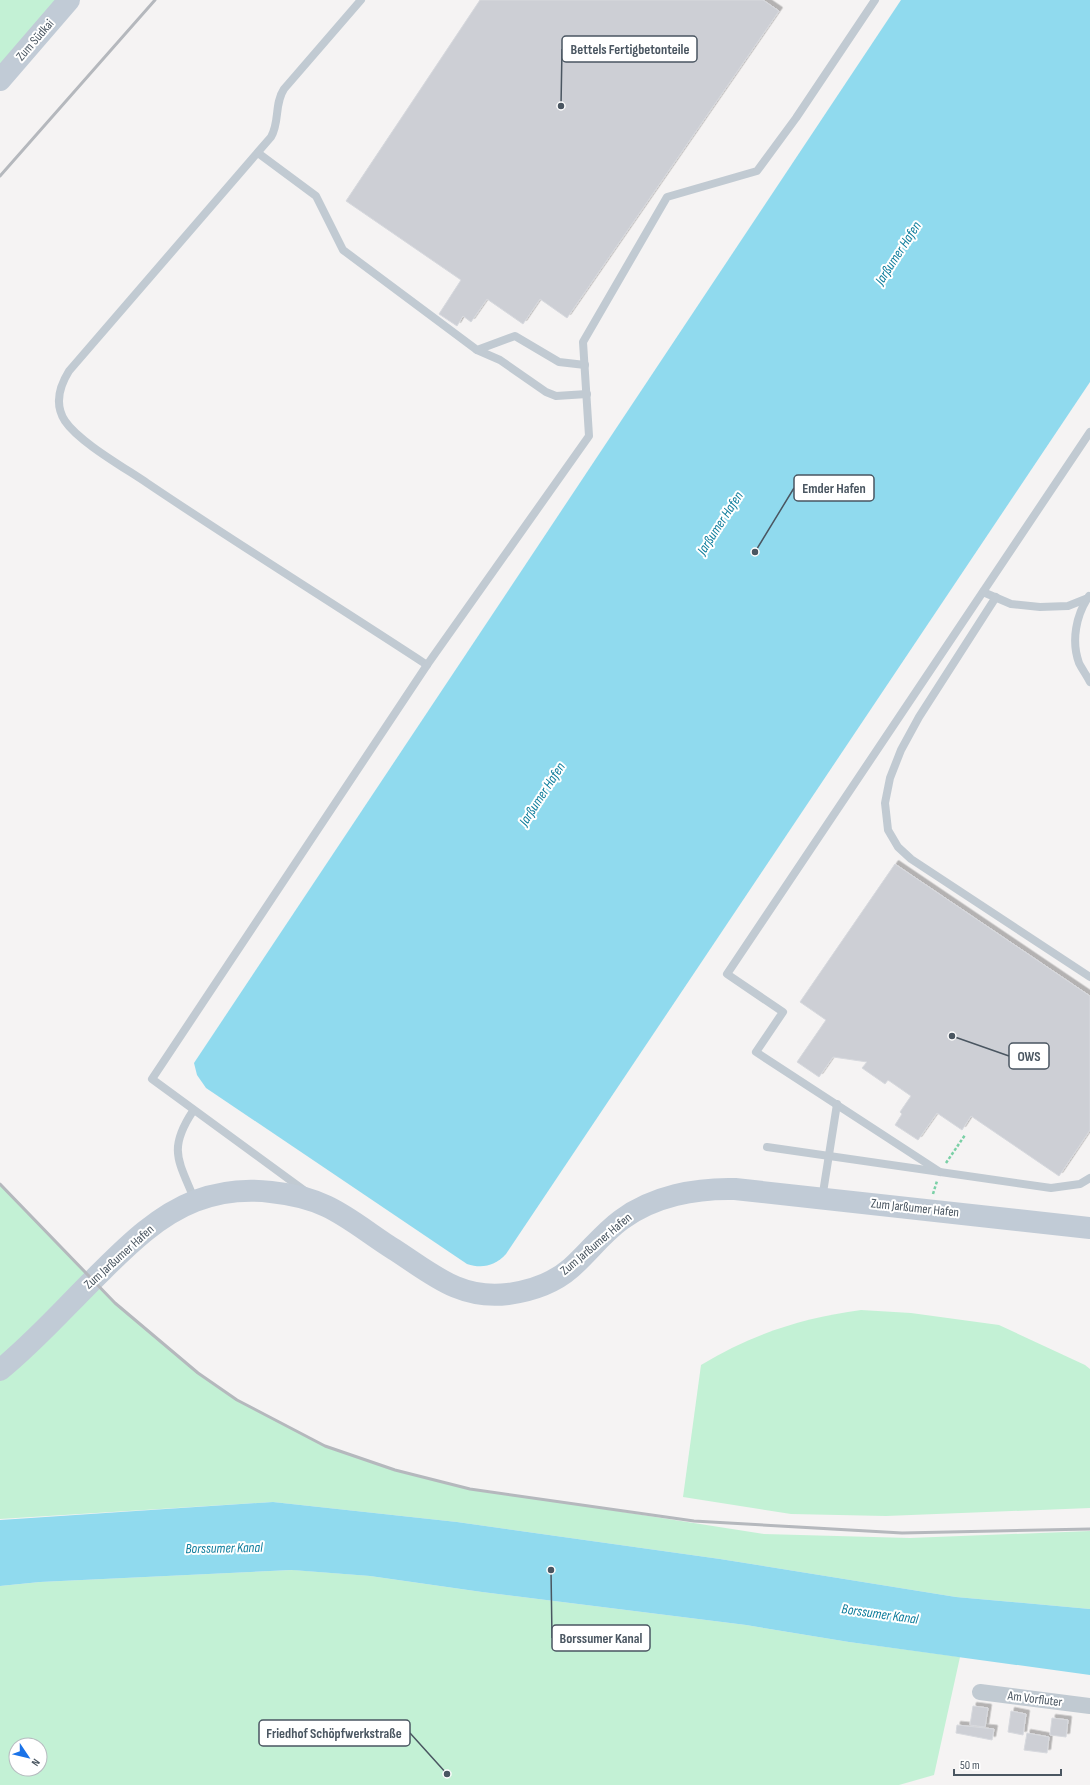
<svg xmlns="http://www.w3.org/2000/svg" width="1090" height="1785" font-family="'Sofia Sans Condensed',sans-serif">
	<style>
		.green { fill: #c3f1d5; fill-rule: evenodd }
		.water { fill: #90daee }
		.building { fill: #cdcfd5; stroke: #d7d9de; filter: url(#shadow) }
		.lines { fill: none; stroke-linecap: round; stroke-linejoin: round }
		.path { stroke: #7ad0a6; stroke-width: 2.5; stroke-dasharray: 3 2; stroke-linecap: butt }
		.lane { stroke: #c1cad2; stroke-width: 8 }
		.street { stroke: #c1cad2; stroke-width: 16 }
		.secondary { stroke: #c1cbd6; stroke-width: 22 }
		.rail { stroke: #b5b8bd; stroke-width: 3 }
		.labels { text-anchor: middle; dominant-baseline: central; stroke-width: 4; stroke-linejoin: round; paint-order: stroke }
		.street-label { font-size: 13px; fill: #4a5661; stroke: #fff }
		.water-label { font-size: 14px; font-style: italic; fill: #0c7c9b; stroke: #fff }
		.leader { fill: none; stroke: #4a5661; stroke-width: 1.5 }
		.callout-dot { fill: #4a5661; stroke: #fff; stroke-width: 1.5 }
		.callout { fill: #fff; stroke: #4a5661; stroke-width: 1.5 }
		.callout-label { font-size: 14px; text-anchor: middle; font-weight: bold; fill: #4a5661 }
	</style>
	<defs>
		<filter id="shadow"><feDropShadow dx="3.5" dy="-3.5" stdDeviation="0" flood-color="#0004"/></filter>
	</defs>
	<rect width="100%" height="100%" fill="#f5f3f3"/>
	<g class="green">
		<polygon points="0,0 59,0 0,68"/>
		<polygon points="0,1184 115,1303 198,1373 237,1400 325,1446 395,1470 470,1489 572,1504 764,1534 910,1538 1090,1531 1090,1609 956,1597 720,1559 457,1522 273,1502 0,1519"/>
		<path d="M861 1310 911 1313 999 1325 1085 1365 1090 1369V1508L886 1516 791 1514 683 1497 701 1365C752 1334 802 1318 861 1310Z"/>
		<path d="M293 1570 370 1576 482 1592 746 1625 849 1642 960 1657 934 1775 899 1785H0V1586L40 1582ZM16 1745H40V1769H16Z"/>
	</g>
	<g class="water">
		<path d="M901 0H1090V382L506 1254C495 1266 482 1269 467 1264L206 1088 197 1075 194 1063Z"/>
		<polygon points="273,1502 457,1522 720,1559 956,1597 1090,1609 1090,1675 849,1642 746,1625 482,1592 370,1576 292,1570 40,1582 0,1586 0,1520"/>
	</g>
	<g class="building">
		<polygon points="480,0 763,0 779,11 567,318 540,299 523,324 487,299 471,322 463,316 457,326 439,314 461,280 346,201"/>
		<polygon points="895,864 1090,996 1090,1130 1059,1176 971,1116 962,1130 937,1113 918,1140 895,1125 902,1114 900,1112 911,1096 888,1080 885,1084 862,1068 867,1062 833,1057 819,1077 797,1062 826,1020 800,1002"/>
		<polygon points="973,1706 988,1708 985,1727 970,1725"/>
		<polygon points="1011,1711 1026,1714 1023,1735 1008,1732"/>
		<polygon points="1052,1718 1068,1720 1066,1737 1050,1735"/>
		<polygon points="957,1725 994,1729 992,1740 956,1733"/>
		<polygon points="1027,1733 1049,1737 1047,1753 1024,1750"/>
	</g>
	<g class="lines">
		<g class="path">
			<polyline points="946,1163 965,1135"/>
			<polyline points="933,1194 937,1181"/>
		</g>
		<g class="lane">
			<path d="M361 0 284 89C274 104 280 122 271 137L69 371C59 387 54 404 65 421 79 442 125 468 147 483 239 545 334 604 427 665"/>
			<polyline points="258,153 316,196 343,250 477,350 515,336 559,362 585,365"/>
			<polyline points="477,350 500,360 546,392 556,396 587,394"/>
			<polyline points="983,592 1011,604 1040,607 1068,606 1088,598"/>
			<path d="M1089 596C1076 615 1071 641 1079 663 1082 669 1087 676 1090 682"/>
			<polyline points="996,597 919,717 901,750 890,778 885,803 888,830 898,847 911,859 1090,977"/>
			<path d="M193 1111C167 1150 179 1161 195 1201"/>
			<polyline points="767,1147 1051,1188 1080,1184 1090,1178"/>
			<polyline points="940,1172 756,1052 783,1012 727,974 1090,432"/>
			<polyline points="305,1191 152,1079 427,665 589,436 583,342 667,197 757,171 796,118 875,0"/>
			<polyline points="822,1199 837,1104"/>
		</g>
		<polyline class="street" points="980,1692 1090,1706"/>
		<g class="secondary">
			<polyline points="0,80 69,0"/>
			<path d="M0 1370C37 1340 68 1304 102 1271 129 1244 159 1215 195 1201 219 1192 246 1189 271 1192 290 1194 309 1198 326 1206 350 1217 372 1236 395 1250 432 1274 460 1300 508 1294 530 1291 554 1283 571 1268 588 1253 602 1234 621 1220 653 1196 696 1188 735 1189L1090 1228"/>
		</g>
		<g class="rail">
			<polyline points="0,176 155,0"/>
			<polyline points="0,1184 115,1303 198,1373 237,1400 325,1446 395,1470 470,1489 694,1521 902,1533 1090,1529"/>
		</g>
	</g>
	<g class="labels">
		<g class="street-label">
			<text transform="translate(35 40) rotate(-49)">Zum Südkai</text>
			<text transform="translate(915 1208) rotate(6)">Zum Jarßumer Hafen</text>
			<text transform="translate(596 1244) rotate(-40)">Zum Jarßumer Hafen</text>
			<text transform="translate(119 1257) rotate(-42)">Zum Jarßumer Hafen</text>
			<text transform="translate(1035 1699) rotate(7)">Am Vorfluter</text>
		</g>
		<g class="water-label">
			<text transform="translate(898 253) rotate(-57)">Jarßumer Hafen</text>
			<text transform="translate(720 523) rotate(-57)">Jarßumer Hafen</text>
			<text transform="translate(542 794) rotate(-57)">Jarßumer Hafen</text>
			<text transform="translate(224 1548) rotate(-1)">Borssumer Kanal</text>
			<text transform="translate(880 1614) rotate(8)">Borssumer Kanal</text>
		</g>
	</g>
	<path class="leader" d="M561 106L562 49M755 552L794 488M952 1036L1009 1056M551 1570L552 1638M447 1774L410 1733"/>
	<g class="callout-dot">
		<circle cx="561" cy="106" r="4"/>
		<circle cx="755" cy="552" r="4"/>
		<circle cx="952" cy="1036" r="4"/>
		<circle cx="551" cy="1570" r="4"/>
		<circle cx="447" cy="1774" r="4"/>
	</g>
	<g class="callout">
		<rect x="562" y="36" width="135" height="26" rx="4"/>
		<rect x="794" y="475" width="80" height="26" rx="4"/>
		<rect x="1009" y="1043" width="40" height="26" rx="4"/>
		<rect x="552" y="1625" width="98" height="26" rx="4"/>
		<rect x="259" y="1720" width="151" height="26" rx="4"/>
	</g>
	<g class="callout-label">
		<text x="630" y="54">Bettels Fertigbetonteile</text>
		<text x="834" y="493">Emder Hafen</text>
		<text x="1029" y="1061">OWS</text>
		<text x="601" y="1643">Borssumer Kanal</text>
		<text x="334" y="1738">Friedhof Schöpfwerkstraße</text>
	</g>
	<g transform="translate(28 1757) rotate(125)"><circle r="19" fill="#ffffff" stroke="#b7bbc0"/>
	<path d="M0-3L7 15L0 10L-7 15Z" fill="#1a73e8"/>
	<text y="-6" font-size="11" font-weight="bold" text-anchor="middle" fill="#4a5661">N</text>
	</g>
	<path d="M954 1769v6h107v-6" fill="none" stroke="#4a5661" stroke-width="2"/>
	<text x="960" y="1769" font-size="12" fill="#4a5661" stroke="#ffffff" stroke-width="3" paint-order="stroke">50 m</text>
</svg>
